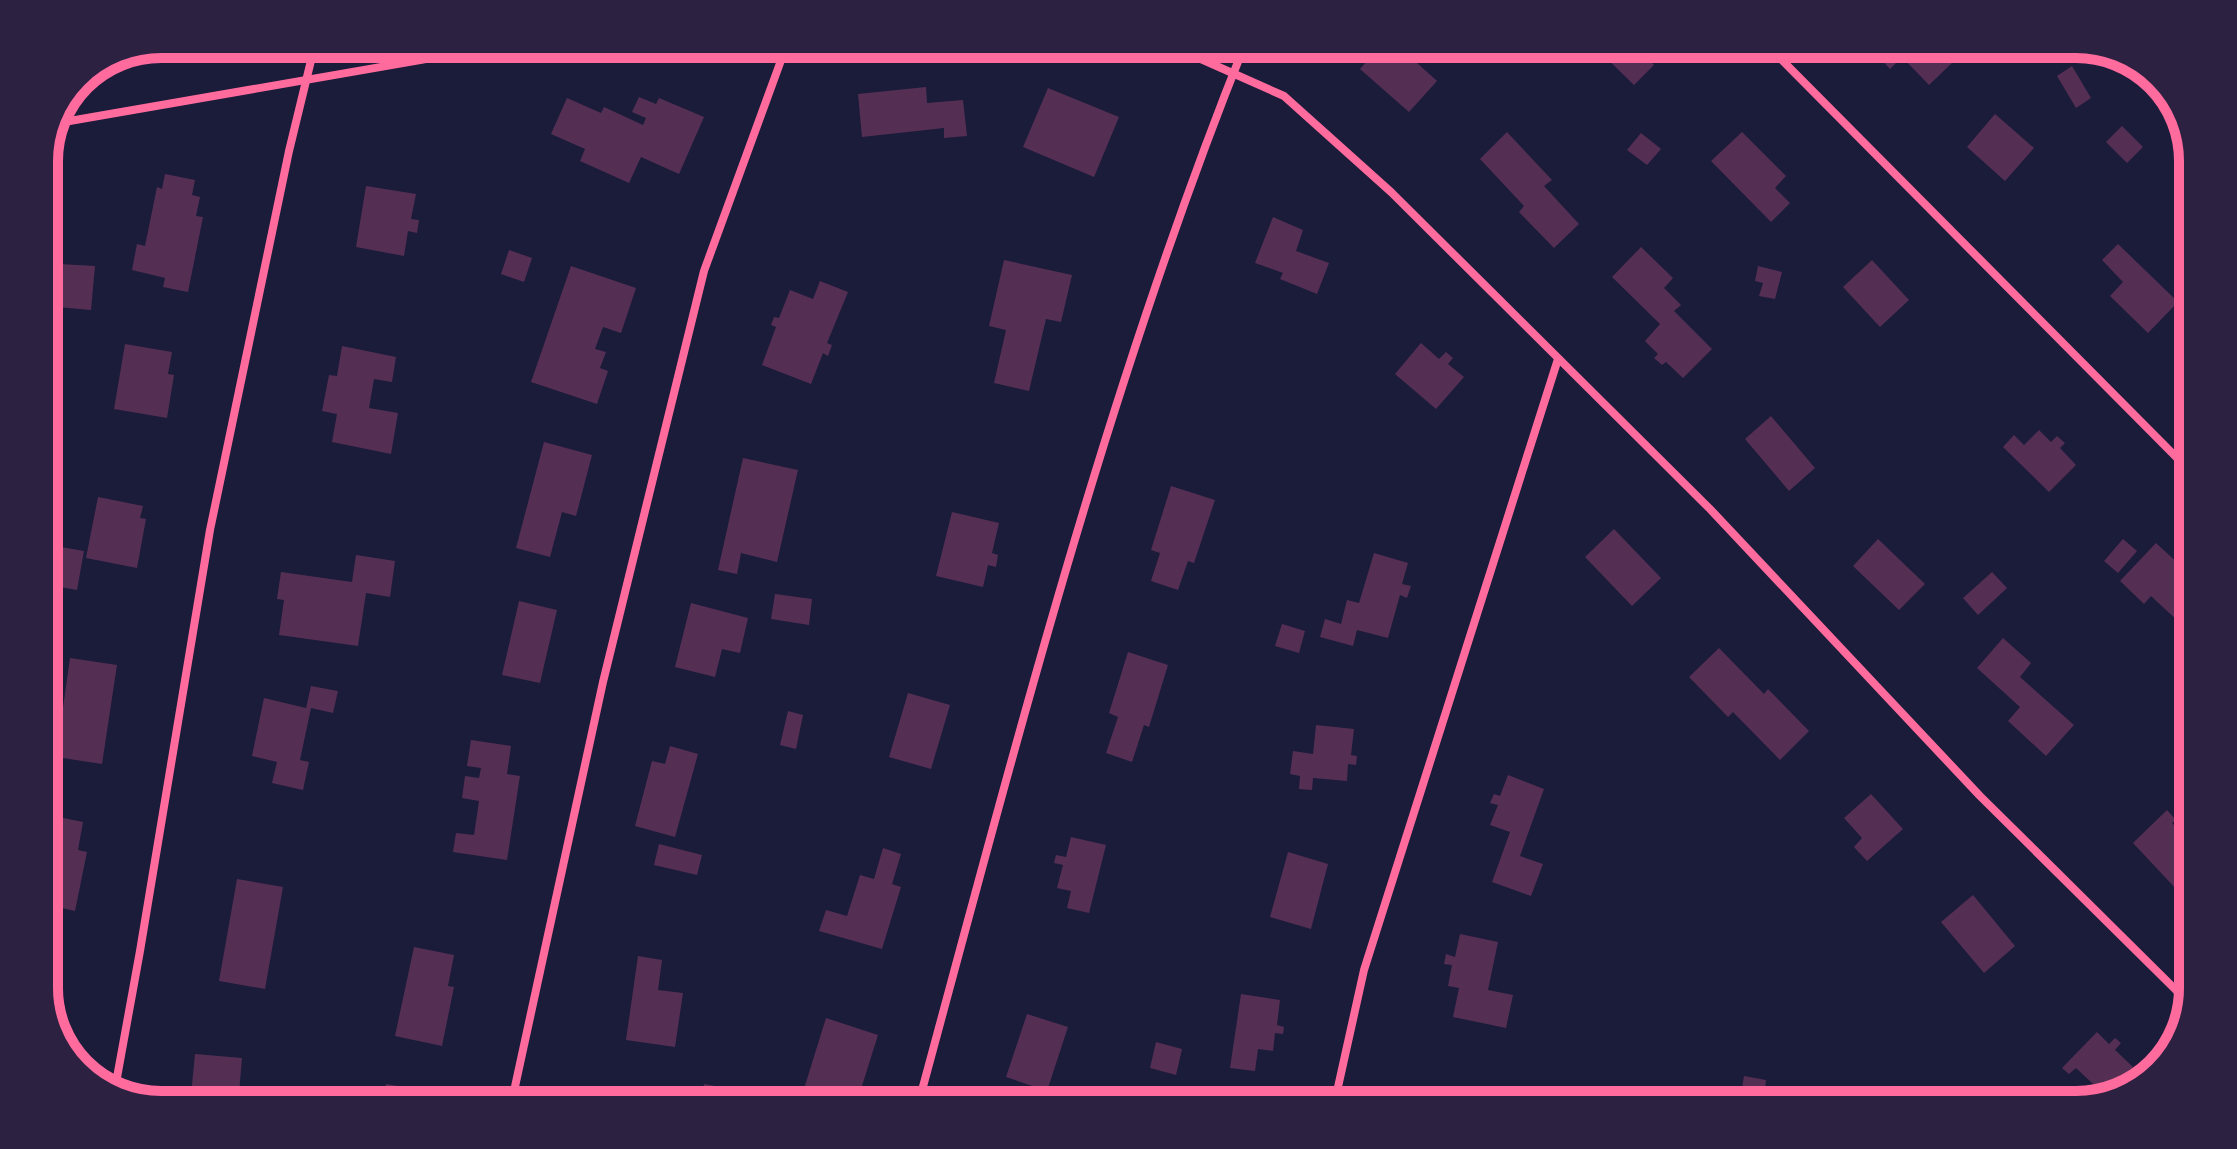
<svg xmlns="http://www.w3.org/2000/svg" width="2237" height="1149" font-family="'Open Sans',sans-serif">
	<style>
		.building { fill: #542f53 }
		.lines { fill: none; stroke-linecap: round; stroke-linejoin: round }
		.minor { stroke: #ff6b9d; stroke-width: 8 }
		.rim { fill: none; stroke: #ff6b9d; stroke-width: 10 }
	</style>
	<rect width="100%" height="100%" fill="#1b1b3a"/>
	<g class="building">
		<polygon points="1382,44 1396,44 1437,81 1409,112 1360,69"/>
		<polygon points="1592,44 1643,44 1638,49 1654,65 1634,85"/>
		<polygon points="1867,44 1936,44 1953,62 1929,85 1902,57 1890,69"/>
		<polygon points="155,47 154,57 133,56"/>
		<polygon points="2072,66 2091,98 2076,108 2057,76"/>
		<polygon points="926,87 927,103 963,100 967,136 944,138 944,128 862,137 858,94"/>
		<polygon points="1048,88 1119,117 1094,177 1023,147"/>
		<polygon points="639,97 656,104 659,98 704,117 679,174 641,157 629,183 580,161 585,149 551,134 567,98 601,113 604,107 643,125 646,118 632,112"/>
		<polygon points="1995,114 2034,148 2005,181 1967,147"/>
		<polygon points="2122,126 2143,147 2127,163 2106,142"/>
		<polygon points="1507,132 1552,180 1544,186 1579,224 1554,248 1519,212 1524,206 1480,159"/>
		<polygon points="1742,132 1786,176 1775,188 1790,203 1771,222 1711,161"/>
		<polygon points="1641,133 1661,149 1647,165 1627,150"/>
		<polygon points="165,174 195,180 192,195 200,197 196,216 203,217 188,292 163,287 165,278 132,270 137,244 145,246 157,187 162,189"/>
		<polygon points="366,186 416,194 411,219 419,220 417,233 408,231 404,256 356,247"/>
		<polygon points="49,203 57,257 44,259 44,204"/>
		<polygon points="1273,217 1303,230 1296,251 1329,263 1317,294 1280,279 1283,273 1255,263"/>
		<polygon points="2118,244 2178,302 2148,333 2110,296 2123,282 2102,260"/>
		<polygon points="1641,247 1673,278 1664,288 1681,305 1674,311 1712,349 1683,378 1666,362 1662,365 1654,358 1658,354 1645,341 1660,324 1612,277"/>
		<polygon points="509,250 532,258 524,282 501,274"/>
		<polygon points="1004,260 1072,275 1061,322 1046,319 1029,391 994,383 1006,330 989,326"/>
		<polygon points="1872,260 1909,300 1880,327 1843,287"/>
		<polygon points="60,264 95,266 91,310 57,307"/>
		<polygon points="571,266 636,288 621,333 603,327 595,349 606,352 600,368 608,371 597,404 531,382"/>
		<polygon points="1758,266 1782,272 1775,299 1759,296 1763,283 1755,281"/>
		<polygon points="820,281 848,292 827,343 832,345 828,356 823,353 811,384 762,365 776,327 771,325 774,317 779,318 790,290 813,299"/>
		<polygon points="1421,343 1439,359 1446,352 1453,358 1448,364 1464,377 1436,409 1395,374"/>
		<polygon points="125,344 172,352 168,374 174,375 167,418 114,409"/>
		<polygon points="342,346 396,357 392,382 374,379 369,408 398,413 391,454 332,442 337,414 322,411 329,375 337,376"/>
		<polygon points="1771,416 1815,468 1789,491 1745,439"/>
		<polygon points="2039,430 2051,442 2057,436 2065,443 2060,448 2076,465 2049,492 2003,447 2014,435 2024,445"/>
		<polygon points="544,442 592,455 576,516 562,512 550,557 516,548"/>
		<polygon points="743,458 798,470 777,562 741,553 737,574 718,570"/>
		<polygon points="1171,486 1215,500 1194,563 1188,561 1178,590 1151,581 1160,553 1151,550"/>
		<polygon points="98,497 143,506 140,518 146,519 137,568 86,558"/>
		<polygon points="952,512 999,523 992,553 998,555 996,567 988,565 983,587 936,576"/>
		<polygon points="1614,529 1661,578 1632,606 1585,557"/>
		<polygon points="1878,539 1925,584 1899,610 1853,566"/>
		<polygon points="2123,539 2137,551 2118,573 2104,561"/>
		<polygon points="2156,543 2183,568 2188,563 2193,568 2189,574 2193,577 2193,610 2180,623 2151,596 2144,604 2120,581"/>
		<polygon points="44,544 84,551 77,590 44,584"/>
		<polygon points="1374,553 1408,563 1402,584 1411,586 1407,598 1400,595 1388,638 1357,630 1353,646 1320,637 1325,619 1341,624 1347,600 1359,603"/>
		<polygon points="356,555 395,561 390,597 366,593 358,646 279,635 284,600 277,599 281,572 352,582"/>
		<polygon points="1992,572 2007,588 1978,615 1963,598"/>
		<polygon points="775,594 812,599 809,625 771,619"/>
		<polygon points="519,601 557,610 540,683 502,675"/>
		<polygon points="691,603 748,618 740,653 722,649 715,677 675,667"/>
		<polygon points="1282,624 1305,631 1299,653 1275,646"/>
		<polygon points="2003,638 2031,663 2020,677 2074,725 2046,756 2008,721 2020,707 1977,668"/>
		<polygon points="1719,648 1764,694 1768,689 1809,731 1780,760 1733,712 1728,717 1689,677"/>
		<polygon points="1128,652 1168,665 1149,727 1144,725 1132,762 1106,753 1118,717 1109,713"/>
		<polygon points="70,658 117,665 102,764 56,757"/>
		<polygon points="311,686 338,691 333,713 311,708 300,760 309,762 303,790 272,783 277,762 252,756 264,698 306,708"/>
		<polygon points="908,693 950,705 931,769 889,757"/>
		<polygon points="788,711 803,715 796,749 780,745"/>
		<polygon points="1316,725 1354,729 1351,755 1357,756 1356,765 1348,764 1347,781 1313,778 1312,790 1299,789 1300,776 1290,774 1293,751 1313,754"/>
		<polygon points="471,740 511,746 507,774 520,776 507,860 453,852 456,833 474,835 479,801 462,798 465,776 479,778 481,768 467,766"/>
		<polygon points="670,746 698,754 675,837 635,826 652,761 665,764"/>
		<polygon points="1508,775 1544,789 1520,856 1543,864 1531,896 1492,882 1510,832 1490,825 1498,805 1490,803 1494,794 1500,796"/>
		<polygon points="1871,794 1903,829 1867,861 1854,847 1862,838 1844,818"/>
		<polygon points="2167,810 2176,820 2172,823 2193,845 2193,877 2178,891 2133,843"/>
		<polygon points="54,816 83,822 78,850 87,852 75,911 44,904 44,842 49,843"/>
		<polygon points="1071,837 1106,845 1089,913 1067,908 1071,891 1057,888 1063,865 1054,863 1056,855 1066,857"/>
		<polygon points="659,844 702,855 697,875 654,865"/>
		<polygon points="883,848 901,854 892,884 901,887 882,949 819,931 826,910 847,916 860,875 874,879"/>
		<polygon points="1288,852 1328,864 1311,929 1270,917"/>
		<polygon points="237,879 283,887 265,989 219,981"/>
		<polygon points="1973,895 2015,946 1984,973 1941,922"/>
		<polygon points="1460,934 1498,942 1488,990 1513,995 1506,1028 1453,1017 1459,988 1448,986 1452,965 1444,964 1446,954 1455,957"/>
		<polygon points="414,947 454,955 448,986 454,987 442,1046 395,1036"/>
		<polygon points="638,956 662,960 658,990 683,993 675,1047 626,1040"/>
		<polygon points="1241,994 1280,1000 1277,1025 1284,1027 1283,1034 1275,1033 1273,1051 1258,1049 1255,1071 1230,1068"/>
		<polygon points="1027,1014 1068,1027 1047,1091 1006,1077"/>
		<polygon points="826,1018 878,1035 856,1105 846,1105 803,1092"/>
		<polygon points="2097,1032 2109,1044 2115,1038 2121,1043 2115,1050 2133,1067 2106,1096 2076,1068 2069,1074 2062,1068"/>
		<polygon points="1156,1042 1182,1049 1176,1075 1150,1068"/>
		<polygon points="195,1054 242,1058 238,1105 190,1105"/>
		<polygon points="1744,1076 1766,1080 1764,1097 1741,1094"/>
		<polygon points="386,1084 434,1092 432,1105 383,1105"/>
		<polygon points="704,1084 726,1088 723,1105 701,1102"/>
		<polygon points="600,1095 636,1104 636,1105 598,1105"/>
	</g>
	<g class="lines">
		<g class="minor">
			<polyline points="1167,44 1284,96 1391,192 1710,509 1980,796 2189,1003"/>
			<polyline points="1766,44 2193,474"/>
			<polyline points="58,123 513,44"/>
			<polyline points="114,1094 140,951 210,530 289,151 315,44"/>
			<polyline points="511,1105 603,682 704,271 787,44"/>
			<path d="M918 1105C1015 748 1107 387 1245 44"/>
			<polyline points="1334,1105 1364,970 1558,359"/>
		</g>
	</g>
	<path d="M0 0H2237V1149H0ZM161 58H2076A103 103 0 0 1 2179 161V988A103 103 0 0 1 2076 1091H161A103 103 0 0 1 58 988V161A103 103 0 0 1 161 58Z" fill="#2d2142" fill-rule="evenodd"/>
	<path class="rim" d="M161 58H2076A103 103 0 0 1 2179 161V988A103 103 0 0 1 2076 1091H161A103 103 0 0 1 58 988V161A103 103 0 0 1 161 58Z"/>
</svg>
